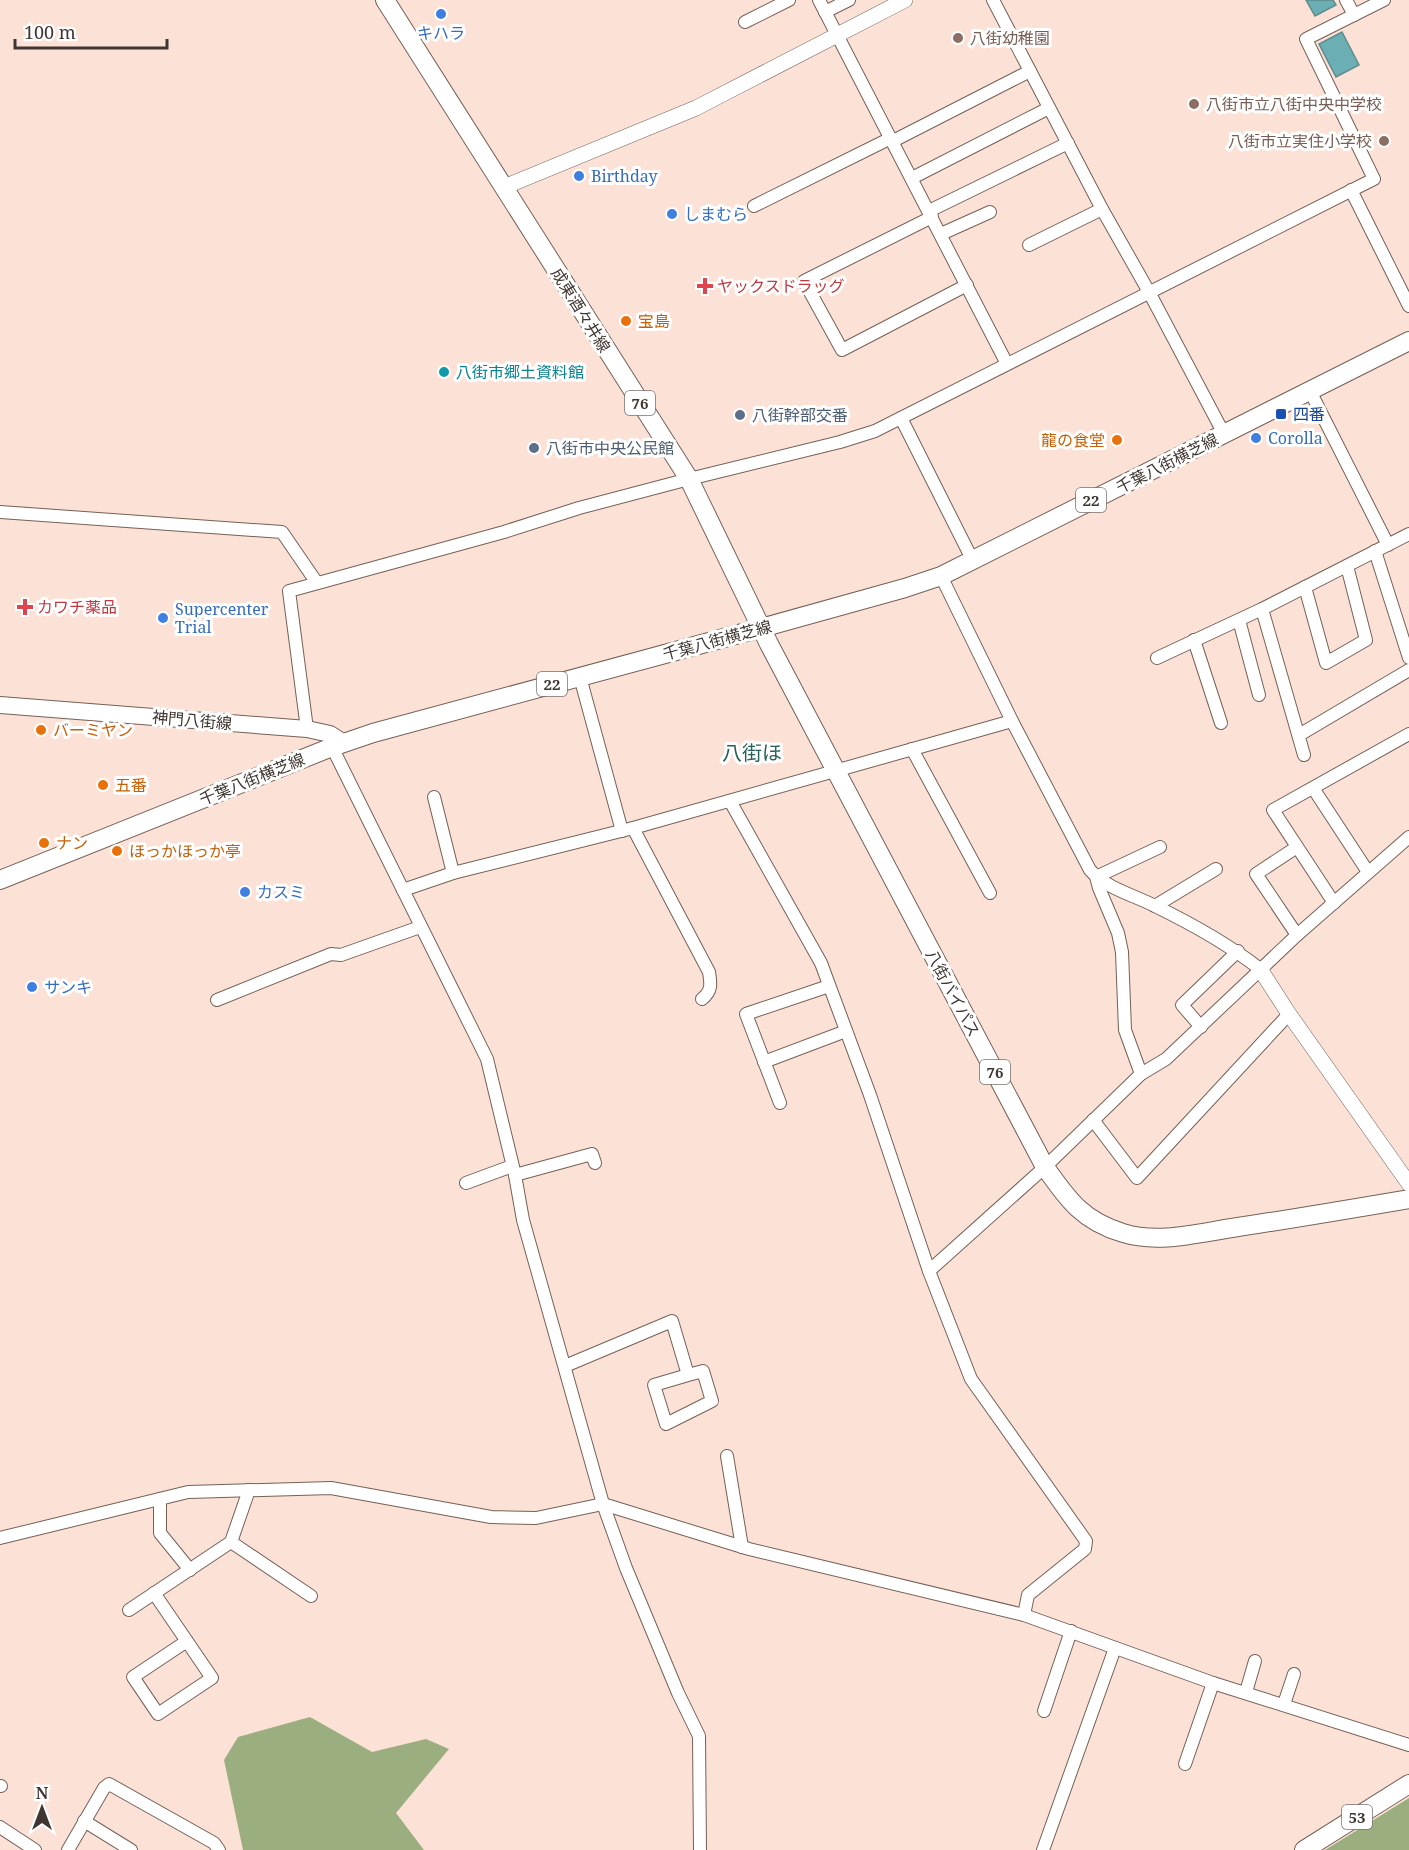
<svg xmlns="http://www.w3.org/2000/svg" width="1409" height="1850" font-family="'Noto Serif','Noto Sans JP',serif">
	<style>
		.forest { fill: #9bae7f }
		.water { fill: #6bafb4; stroke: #5e8b8d; stroke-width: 1.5 }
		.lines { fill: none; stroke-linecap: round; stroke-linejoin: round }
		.minor-casing { stroke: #766056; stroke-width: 14 }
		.tertiary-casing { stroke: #766056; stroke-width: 16 }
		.secondary-casing { stroke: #766056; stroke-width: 18 }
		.primary-casing { stroke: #766056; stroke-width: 20 }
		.minor { stroke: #fff; stroke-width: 12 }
		.tertiary { stroke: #fff; stroke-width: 15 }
		.secondary { stroke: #fff; stroke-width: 16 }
		.primary { stroke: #fff; stroke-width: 18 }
		.shop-dot { fill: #3f7fe0; stroke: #fff; stroke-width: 2 }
		.education-dot { fill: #8d6e63; stroke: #fff; stroke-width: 2 }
		.health-dot { fill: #e0444e; stroke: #fff; stroke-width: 2 }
		.food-dot { fill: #e8710a; stroke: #fff; stroke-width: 2 }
		.culture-dot { fill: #0f9aa8; stroke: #fff; stroke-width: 2 }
		.transit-dot { fill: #1a4fb4; stroke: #fff; stroke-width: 2 }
		.service-dot { fill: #5c6f8a; stroke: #fff; stroke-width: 2 }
		.labels { text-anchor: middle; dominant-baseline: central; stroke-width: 6; stroke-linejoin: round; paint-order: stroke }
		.shield { fill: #fff; stroke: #79726f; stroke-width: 1.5 }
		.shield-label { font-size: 15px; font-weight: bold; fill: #403631 }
		.shop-label { font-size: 16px; fill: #366cbe; stroke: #fff; text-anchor: start }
		.education-label { font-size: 16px; fill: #785e54; stroke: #fff; text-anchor: start }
		.health-label { font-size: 16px; fill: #be3a42; stroke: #fff; text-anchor: start }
		.street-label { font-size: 16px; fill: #403631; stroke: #fff }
		.food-label { font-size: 16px; fill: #c56008; stroke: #fff; text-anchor: start }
		.culture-label { font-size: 16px; fill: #0d838f; stroke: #fff; text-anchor: start }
		.transit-label { font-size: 16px; fill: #164399; stroke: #fff; text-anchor: start }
		.service-label { font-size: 16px; fill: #4e5e75; stroke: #fff; text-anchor: start }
		.quarter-label { font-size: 20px; fill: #276059; stroke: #fff }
	</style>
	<rect width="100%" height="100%" fill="#fce1d6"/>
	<g class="forest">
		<polygon points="310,1717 372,1752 426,1739 449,1749 396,1813 424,1850 243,1850 224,1760 238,1737"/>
		<polygon points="1409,1798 1409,1850 1325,1850"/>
	</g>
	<g class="water">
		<polygon points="1306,0 1333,0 1336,5 1315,16"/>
		<polygon points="1342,32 1359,65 1336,77 1319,44"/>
	</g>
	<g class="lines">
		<defs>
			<g id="minor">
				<polyline points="819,0 1007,364"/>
				<polyline points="993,0 1102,209 1149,292 1224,434"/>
				<polyline points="1346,0 1354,15"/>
				<polyline points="825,12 849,0"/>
				<polyline points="745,22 789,0"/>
				<polyline points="893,141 1030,71"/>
				<polyline points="912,178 1049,108"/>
				<polyline points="1351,190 1409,306"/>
				<polyline points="754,206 891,138"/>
				<polyline points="929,211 1068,143"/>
				<polyline points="932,217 804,281 842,350 967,285"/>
				<polyline points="941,234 990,212"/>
				<polyline points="1029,245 1102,209"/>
				<polyline points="1310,391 1388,545"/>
				<polyline points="901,418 973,561"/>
				<polyline points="0,512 282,532 317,583"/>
				<polyline points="1375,551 1409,658"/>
				<path d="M941 576 1012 721 1090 870C1107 889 1134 895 1155 906 1192 924 1228 944 1260 969"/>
				<polyline points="1305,587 1326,663 1366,640 1347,566"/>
				<polyline points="1262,609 1304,755"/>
				<polyline points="1239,620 1259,695"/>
				<polyline points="1194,640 1221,723"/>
				<polyline points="1157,658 1262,609 1409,534"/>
				<polyline points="580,677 622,831"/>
				<polyline points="307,729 289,591 504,532 579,508 689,479 840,442 875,431 1374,179 1306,39 1384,0"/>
				<polyline points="1299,735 1409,670"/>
				<polyline points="332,747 487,1059 515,1175 523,1220 603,1504 626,1568 678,1693 699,1736 700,1850"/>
				<polyline points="912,749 990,893"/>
				<polyline points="1313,788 1368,872"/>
				<polyline points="434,797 453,873"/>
				<polyline points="730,801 821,963 870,1095 929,1271 971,1379 1086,1541 1085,1549 1028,1595 1024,1615"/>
				<path d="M633 828 709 972C711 984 712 991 702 999"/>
				<polyline points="1297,847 1256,874 1297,935"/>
				<polyline points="403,890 453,873 633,828 1012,721"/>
				<polyline points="1334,903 1273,810 1409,734"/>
				<polyline points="1155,906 1216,869"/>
				<polyline points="217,1000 331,954 341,955 420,927"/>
				<polyline points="1201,1027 1182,1005 1238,951"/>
				<polyline points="764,1062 846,1031"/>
				<polyline points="1141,1074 1125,1030 1122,952 1118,933 1099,888 1096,877 1160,847"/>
				<polyline points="780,1103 746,1014 829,986"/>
				<polyline points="1093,1120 1137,1178 1289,1014"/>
				<polyline points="515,1175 592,1154 595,1163"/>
				<polyline points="466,1183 512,1166"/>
				<polyline points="929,1271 1045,1167 1141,1074 1166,1059 1297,935 1409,837"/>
				<polyline points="565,1366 672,1321 688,1375 654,1385 666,1424 712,1401 703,1371 688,1375"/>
				<polyline points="727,1456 742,1547"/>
				<polyline points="160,1499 160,1533 190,1570"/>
				<polyline points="0,1538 188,1492 331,1488 491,1517 536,1518 603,1504 749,1549 1024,1615 1213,1683 1409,1745"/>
				<polyline points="231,1542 311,1596"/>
				<polyline points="154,1593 212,1678 158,1714 133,1677 187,1641"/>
				<polyline points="129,1610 231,1542 249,1490"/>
				<polyline points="1246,1692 1255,1661"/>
				<polyline points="1284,1704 1294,1674"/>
				<polyline points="1044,1711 1071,1631"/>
				<polyline points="1185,1764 1213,1683"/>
				<polyline points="0,1786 1,1786"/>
				<polyline points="84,1821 131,1850"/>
				<polyline points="0,1827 35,1850"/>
				<polyline points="68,1850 104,1788 109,1784 214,1843 219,1850"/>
				<polyline points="1043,1850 1115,1648"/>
			</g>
			<g id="tertiary">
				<polyline points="504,187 696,108 905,0"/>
				<polyline points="1260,969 1289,1014 1409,1184"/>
			</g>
			<polyline id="secondary" points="0,705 307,729 330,734 344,743"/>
			<g id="primary">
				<path d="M385 0 689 479 769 644 1045 1167C1068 1200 1083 1221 1123 1233 1158 1244 1198 1233 1232 1228 1291 1219 1350 1209 1409 1199"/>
				<polyline points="0,880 332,747 373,733 761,628 905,588 941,576 1409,341"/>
				<polyline points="1304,1850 1409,1784"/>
			</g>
		</defs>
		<use href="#minor" class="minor-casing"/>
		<use href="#tertiary" class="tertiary-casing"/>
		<use href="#secondary" class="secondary-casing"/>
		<use href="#primary" class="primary-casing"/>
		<use href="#minor" class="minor"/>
		<use href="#tertiary" class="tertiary"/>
		<use href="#secondary" class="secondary"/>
		<use href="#primary" class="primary"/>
	</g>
	<g class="shop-dot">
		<circle cx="441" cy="14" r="6"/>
		<circle cx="579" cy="176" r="6"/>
		<circle cx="672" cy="214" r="6"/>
		<circle cx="1256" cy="438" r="6"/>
		<circle cx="163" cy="618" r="6"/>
		<circle cx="245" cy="892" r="6"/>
		<circle cx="32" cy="987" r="6"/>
	</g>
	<g class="education-dot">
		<circle cx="958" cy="38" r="6"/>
		<circle cx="1194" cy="104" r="6"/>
		<circle cx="1384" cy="141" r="6"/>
	</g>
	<g class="health-dot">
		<path d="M702 277h6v6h6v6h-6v6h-6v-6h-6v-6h6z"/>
		<path d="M22 598h6v6h6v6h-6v6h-6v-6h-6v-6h6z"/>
	</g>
	<g class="food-dot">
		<circle cx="626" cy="321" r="6"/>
		<circle cx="1117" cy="440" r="6"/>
		<circle cx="41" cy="730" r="6"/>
		<circle cx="103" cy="785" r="6"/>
		<circle cx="44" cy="843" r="6"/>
		<circle cx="117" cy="851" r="6"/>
	</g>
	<circle class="culture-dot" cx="444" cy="372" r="6"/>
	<rect class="transit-dot" x="1275" y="408" width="12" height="12" rx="3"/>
	<g class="service-dot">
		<circle cx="740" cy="415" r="6"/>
		<circle cx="534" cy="448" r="6"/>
	</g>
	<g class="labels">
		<g class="shield">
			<rect x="625" y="391" width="30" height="24" rx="4.5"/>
			<rect x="1076" y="488" width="30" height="24" rx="4.5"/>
			<rect x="537" y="672" width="30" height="24" rx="4.5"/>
			<rect x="980" y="1060" width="30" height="24" rx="4.5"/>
			<rect x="1342" y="1805" width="30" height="24" rx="4.5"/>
		</g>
		<g class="shield-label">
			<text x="640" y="403">76</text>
			<text x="1091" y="500">22</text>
			<text x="552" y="684">22</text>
			<text x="995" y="1072">76</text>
			<text x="1357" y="1817">53</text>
		</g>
		<g class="shop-label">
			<text x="441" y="33" text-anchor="middle">キハラ</text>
			<text x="591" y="176">Birthday</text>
			<text x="684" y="214">しまむら</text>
			<text x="1268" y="438">Corolla</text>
			<text x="175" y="609">Supercenter<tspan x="175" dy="18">Trial</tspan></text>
			<text x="257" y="892">カスミ</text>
			<text x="44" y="987">サンキ</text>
		</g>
		<g class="education-label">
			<text x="970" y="38">八街幼稚園</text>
			<text x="1206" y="104">八街市立八街中央中学校</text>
			<text x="1372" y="141" text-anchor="end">八街市立実住小学校</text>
		</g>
		<g class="health-label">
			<text x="717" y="286">ヤックスドラッグ</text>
			<text x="37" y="607">カワチ薬品</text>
		</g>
		<g class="street-label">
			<text transform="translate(581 310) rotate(58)">成東酒々井線</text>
			<text transform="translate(1167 463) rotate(-27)">千葉八街横芝線</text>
			<text transform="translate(717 640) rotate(-15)">千葉八街横芝線</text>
			<text transform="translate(192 720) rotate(5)">神門八街線</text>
			<text transform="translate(252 779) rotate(-22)">千葉八街横芝線</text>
			<text transform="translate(953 993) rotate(62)">八街バイパス</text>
		</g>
		<g class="food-label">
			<text x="638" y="321">宝島</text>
			<text x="1105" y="440" text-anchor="end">龍の食堂</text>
			<text x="53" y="730">バーミヤン</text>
			<text x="115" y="785">五番</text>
			<text x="56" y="843">ナン</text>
			<text x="129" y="851">ほっかほっか亭</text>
		</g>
		<g class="culture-label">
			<text x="456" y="372">八街市郷土資料館</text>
		</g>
		<g class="transit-label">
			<text x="1293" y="414">四番</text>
		</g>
		<g class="service-label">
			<text x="752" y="415">八街幹部交番</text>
			<text x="546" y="448">八街市中央公民館</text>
		</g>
		<g class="quarter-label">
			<text x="752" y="752">八街ほ</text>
		</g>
	</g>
	<g transform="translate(42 1808)" stroke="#ffffff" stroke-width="4.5" paint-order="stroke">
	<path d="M0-4.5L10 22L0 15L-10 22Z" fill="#403631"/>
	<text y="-9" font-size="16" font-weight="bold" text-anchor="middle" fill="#403631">N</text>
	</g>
	<path d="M15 39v9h152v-9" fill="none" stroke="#403631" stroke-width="3"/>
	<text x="24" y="39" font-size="18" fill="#403631" stroke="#ffffff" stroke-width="4.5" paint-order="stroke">100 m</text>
</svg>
